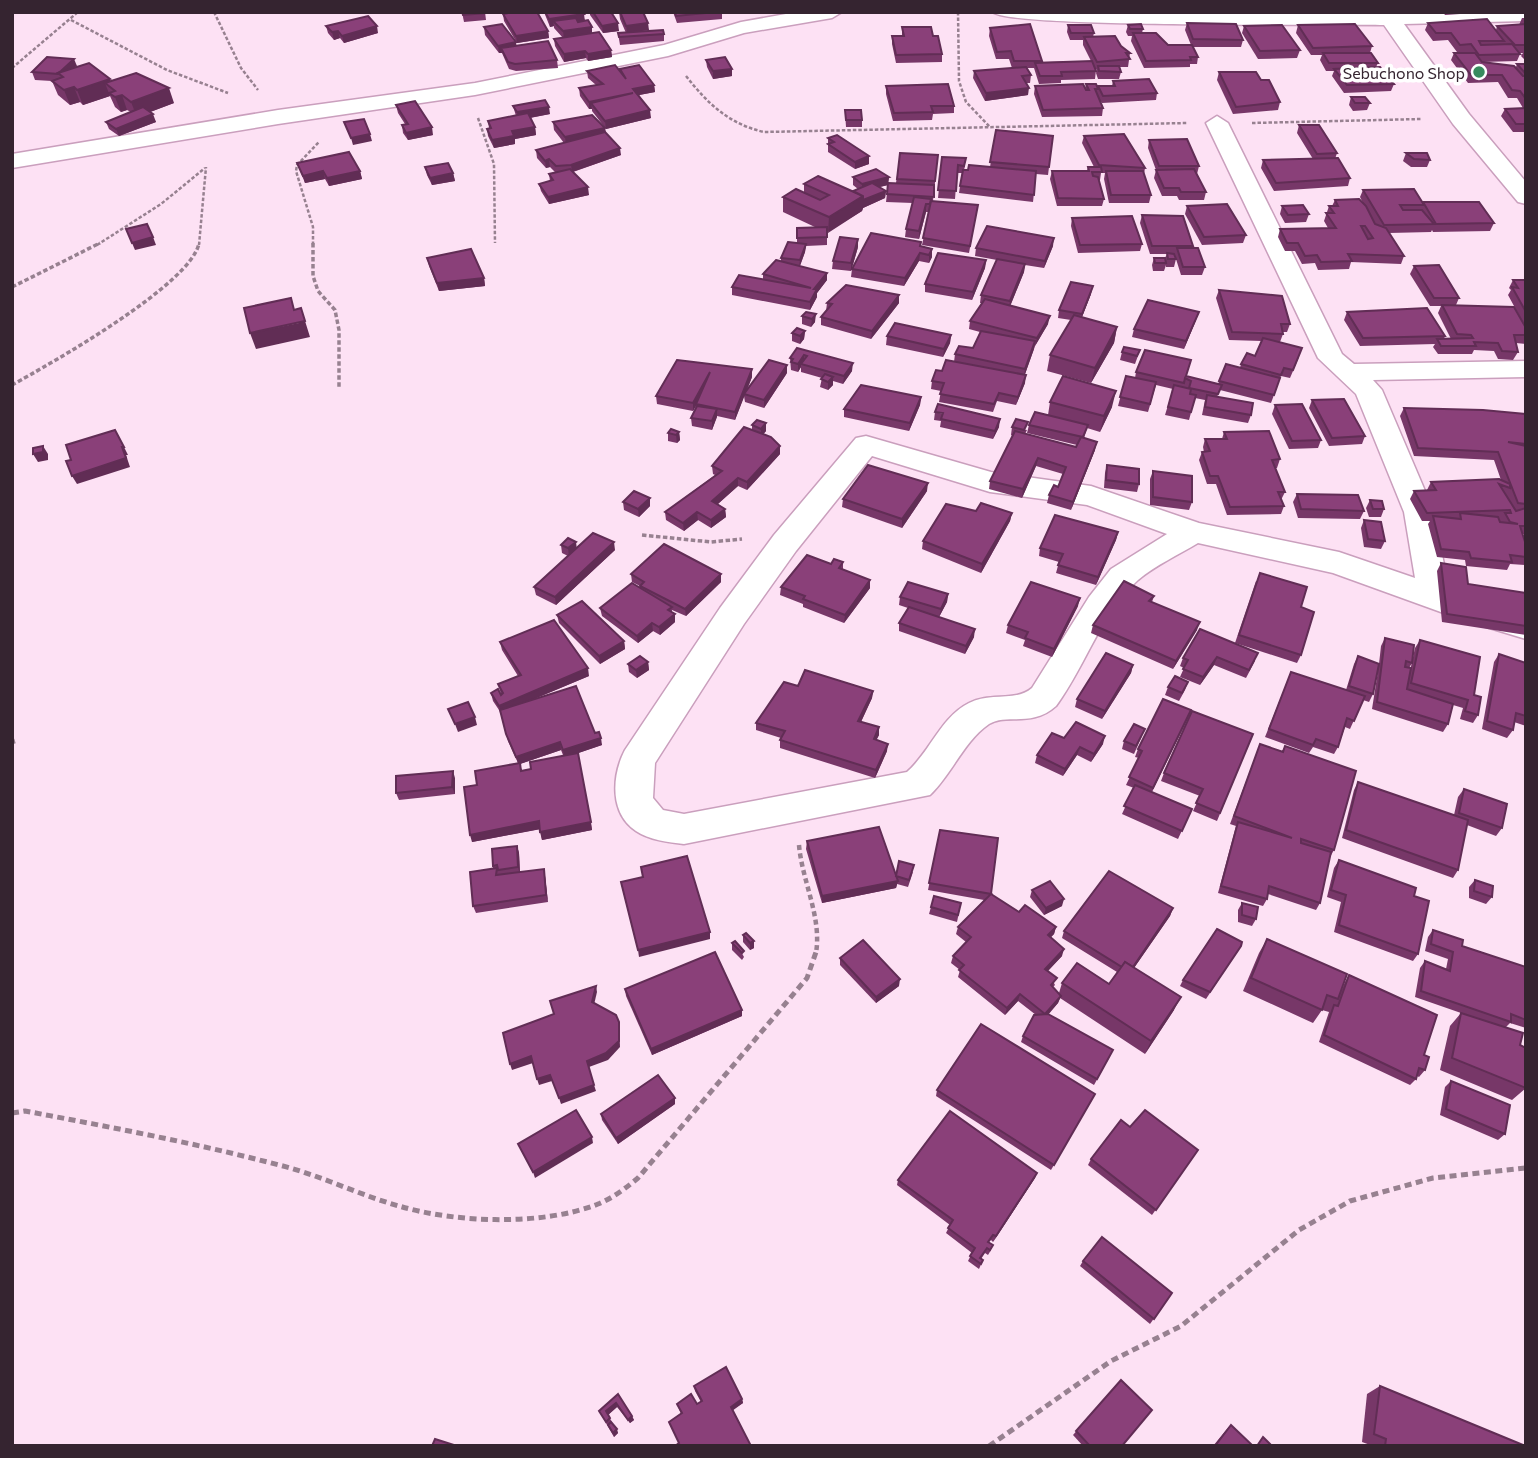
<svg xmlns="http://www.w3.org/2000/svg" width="1538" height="1458" font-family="Commissioner,sans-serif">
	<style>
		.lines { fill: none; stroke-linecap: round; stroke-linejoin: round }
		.street-casing { stroke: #ca9fbd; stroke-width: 3 }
		.path-far3 { stroke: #978190; stroke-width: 2.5; stroke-dasharray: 3.5 2; stroke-linecap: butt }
		.path-far2 { stroke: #978190; stroke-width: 3.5; stroke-dasharray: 4.5 2.5; stroke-linecap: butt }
		.path-far1 { stroke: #978190; stroke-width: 4.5; stroke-dasharray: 5 3.5; stroke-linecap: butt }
		.path { stroke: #978190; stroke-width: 5; stroke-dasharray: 7 4.5; stroke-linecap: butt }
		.street { fill: #fff; fill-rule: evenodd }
		.wall { fill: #773768; fill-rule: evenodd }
		.shaded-wall { fill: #612d55 }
		.building { fill: #8a4079; stroke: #612d55; stroke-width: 2; fill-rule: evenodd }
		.poi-dot { fill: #378b5e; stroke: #fff; stroke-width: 2.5 }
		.labels { text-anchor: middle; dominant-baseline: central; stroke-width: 7; stroke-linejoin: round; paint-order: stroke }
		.far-poi-label { font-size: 16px; fill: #352430; stroke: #fff; text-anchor: end }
	</style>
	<rect width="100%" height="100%" fill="#fde1f4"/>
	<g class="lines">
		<defs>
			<g id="street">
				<polygon points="797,12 842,12 832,18 744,33 668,56 475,95 278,124 12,168 12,154 278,110 475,83 664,45 741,22"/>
				<path d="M993 12H1526V21L1404 24 1469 114 1526 182V204L1518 202 1453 124 1384 25C1339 24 1006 28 993 12Z"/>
				<path d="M1217 116 1228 123 1342 354 1354 364 1526 361V377L1373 380 1382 390 1434 512 1449 591 1526 615V639L1463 620 1333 573 1198 543C1178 555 1156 565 1138 580 1101 613 1085 667 1056 706 1032 728 1006 713 989 724 964 741 952 774 930 795L684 844C668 842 649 840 636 831 609 813 612 775 625 750L720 608 774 535 856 438 866 436 991 472 1091 486 1199 523 1339 552 1415 578 1404 512 1356 394 1318 358 1206 123ZM872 456 990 492 1087 505 1167 534 1111 569 1089 597 1032 688C1016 702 989 692 969 703 941 717 930 752 907 772L684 814 663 810 653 798 655 763 744 624 796 551Z"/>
			</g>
		</defs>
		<use href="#street" class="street-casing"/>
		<g class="path-far3">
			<polyline points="214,12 241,68 258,90"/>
			<polyline points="958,12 959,81 966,102 990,127"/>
			<polyline points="71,20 167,70 228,93"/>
			<polyline points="12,68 78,12"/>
			<path d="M686 76C708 104 729 124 764 132L1187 123"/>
			<polyline points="478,118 494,164 495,243"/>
			<polyline points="1252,123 1421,119"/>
			<polyline points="97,245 161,204 205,168"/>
			<polyline points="199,245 206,167"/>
			<polyline points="313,245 313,227 296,171 297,165 319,142"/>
		</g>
		<g class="path-far2">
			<polyline points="313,243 313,276 318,291 335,310 339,330 339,388"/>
			<polyline points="12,287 100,243"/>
			<path d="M12 385C50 364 192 284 199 243"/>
			<polyline points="642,535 711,542 742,539"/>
		</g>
		<g class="path-far1">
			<polyline points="12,742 15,741"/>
			<path d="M799 845C802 881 822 917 816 953"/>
		</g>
		<g class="path">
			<path d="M12 1113 25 1111C110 1127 195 1143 279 1165 320 1175 359 1195 399 1206 456 1223 543 1226 598 1204 613 1198 626 1188 638 1178L807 978 816 952"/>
			<polyline points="989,1446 1111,1361 1181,1326 1299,1230 1350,1201 1433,1178 1526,1168"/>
		</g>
		<use href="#street" class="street"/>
	</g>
	<g class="wall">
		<polygon points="462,12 485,12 486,20 464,22"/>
		<polygon points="505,12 537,12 548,31 549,38 517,43 504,21 503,14 506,13"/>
		<polygon points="544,12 582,12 585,21 592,27 592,33 611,50 612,57 588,61 586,58 564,62 555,46 554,39 563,38 554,28 554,26 550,27"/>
		<polygon points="590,12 611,12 619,31 603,33 590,15"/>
		<polygon points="619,12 649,30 634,32 664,34 664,41 620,45 618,33 626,33 620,19"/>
		<polygon points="673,12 722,12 722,19 677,23"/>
		<polygon points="1443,12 1460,12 1460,14 1445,15"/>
		<polygon points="1522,18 1526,18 1526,61 1521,56 1523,53 1519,53 1520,54 1517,61 1482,62 1516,67 1517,64 1526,64 1526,132 1513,132 1501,116 1505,109 1523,108 1517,98 1508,98 1498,82 1468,83 1451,60 1454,53 1469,53 1468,52 1457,52 1448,40 1433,41 1425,30 1428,23 1496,30 1497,26 1519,25"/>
		<polygon points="1187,23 1243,40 1241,47 1193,47 1198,57 1197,64 1190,64 1190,67 1144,68 1131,41 1132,36 1128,36 1126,32 1128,25 1143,29 1142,33 1168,45 1191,45 1185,30"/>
		<polygon points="1068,25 1094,33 1093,37 1121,46 1130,53 1128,67 1119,67 1121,72 1119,79 1098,79 1096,73 1097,69 1096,70 1095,79 1061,80 1061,83 1039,84 1034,68 1027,68 1031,75 1030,83 1026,83 1028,95 985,101 973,78 974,71 1012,68 1009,59 996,59 989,36 990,28 1042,61 1042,62 1091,61 1083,45 1083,40 1070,40 1067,32"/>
		<polygon points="1298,25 1372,46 1370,53 1378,63 1376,67 1394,84 1391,91 1344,93 1332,76 1334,71 1326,71 1320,60 1322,55 1311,55 1296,33"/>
		<polygon points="326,26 378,33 344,43 340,38 334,40 328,33"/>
		<polygon points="1244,26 1300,50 1297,58 1258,59 1242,33"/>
		<polygon points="484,27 517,46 557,60 558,68 516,71 509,69 502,53 499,53 485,35"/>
		<polygon points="902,27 942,54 942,62 896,63 892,44 892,36 902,36"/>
		<polygon points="706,60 732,69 732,76 713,79 707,67"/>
		<polygon points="77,66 110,82 174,103 150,112 156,122 119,136 109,129 106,122 131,112 127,110 121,112 115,107 110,96 83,105 80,102 70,105 58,95 52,81 35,80 32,72"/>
		<polygon points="620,69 654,85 655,92 639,95 651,118 606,129 592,111 592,109 589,109 580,96 579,88 596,85 588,78 587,71 620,72"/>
		<polygon points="1219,72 1261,80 1280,102 1278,110 1233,114 1217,80"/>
		<polygon points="1113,81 1157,93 1156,100 1102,103 1099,99 1103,108 1102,116 1042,117 1034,94 1035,86 1085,89 1086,84 1098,87 1112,86"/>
		<polygon points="886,86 954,106 954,113 933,114 932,120 893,121 886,94"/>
		<polygon points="1351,97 1370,103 1367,110 1353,111 1349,105"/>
		<polygon points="396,105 433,135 408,140 403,133 402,125 405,124 398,113"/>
		<polygon points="513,106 550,114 530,118 535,127 536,135 515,139 515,144 494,148 488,136 487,129 489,128 488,121 516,116"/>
		<polygon points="845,110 862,120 862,127 846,127"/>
		<polygon points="553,122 605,128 606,133 621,155 573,172 589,195 549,204 541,191 539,184 550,181 549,174 555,172 550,167 546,168 537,158 536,150 564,143 554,130"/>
		<polygon points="1299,125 1337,153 1335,159 1350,178 1348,186 1274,191 1261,168 1263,160 1313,159 1297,133"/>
		<polygon points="996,130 1053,136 1048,175 1036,174 1033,202 959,193 962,173 957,173 955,199 938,198 942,157 965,166 964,170 990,167"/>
		<polygon points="1084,136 1145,168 1144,174 1151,195 1149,203 1109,203 1104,179 1105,173 1101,173 1100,180 1098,180 1104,199 1102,206 1057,206 1050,179 1052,171 1087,171 1088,167 1094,167 1082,143"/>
		<polygon points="828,138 869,164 855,169 828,152"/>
		<polygon points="1149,140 1199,166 1197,174 1206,192 1204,200 1179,200 1177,196 1162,196 1154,178 1156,170 1148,148"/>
		<polygon points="900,153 938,155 933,201 978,205 969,253 922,245 929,212 926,212 919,239 905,237 906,229 913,203 886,202 888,185 880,187 886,191 885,198 863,208 862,211 827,232 827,245 806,246 805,252 800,266 827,273 827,280 817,293 817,297 810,310 732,295 732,287 763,279 763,274 781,261 781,258 797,243 797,228 817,228 783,212 783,197 804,193 804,184 853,191 858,189 853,185 853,177 889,177 888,183 896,183"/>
		<polygon points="1406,153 1430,160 1427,167 1411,167 1403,161"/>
		<polygon points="297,163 360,171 362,179 329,186 325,179 305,183"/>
		<polygon points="425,167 453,173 455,181 432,185 427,175"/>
		<polygon points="1363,190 1423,203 1494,223 1490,231 1433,232 1432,230 1431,232 1389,233 1404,256 1401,264 1351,262 1349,269 1318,270 1315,263 1302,264 1295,251 1285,251 1278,237 1280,229 1328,228 1324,221 1329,206 1332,206 1335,200 1363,203 1360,197"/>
		<polygon points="1187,206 1246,235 1243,243 1202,245 1185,214"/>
		<polygon points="1282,206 1309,214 1306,222 1285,223 1280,214"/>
		<polygon points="1142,215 1193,246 1193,248 1205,267 1202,275 1181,275 1176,259 1174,267 1166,267 1166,265 1164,271 1153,271 1152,265 1154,258 1165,258 1167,254 1150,254 1140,223"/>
		<polygon points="1072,218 1142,244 1140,251 1078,253 1071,226"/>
		<polygon points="921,246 932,249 932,257 929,263 919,261 904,286 851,277 852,269 851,271 832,269 833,261 858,247 852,268"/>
		<polygon points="1053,246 1044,268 1025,265 1024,272 1010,306 1048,324 1035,346 1025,374 1025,383 1016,405 997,401 993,412 939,402 941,391 931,389 932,381 954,362 955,354 973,348 980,332 969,329 970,321 983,303 980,303 981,295 997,260 975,256 976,248"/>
		<polygon points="427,258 484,278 485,286 439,291 429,266"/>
		<polygon points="986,260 985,268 972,300 925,292 925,284"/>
		<polygon points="1414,266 1459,298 1456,305 1526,328 1526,344 1516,343 1518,352 1513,360 1498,359 1494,351 1474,350 1472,354 1438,354 1433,347 1435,344 1360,346 1344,320 1347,312 1445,336 1444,339 1451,339 1438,313 1441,306 1430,306 1410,274"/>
		<polygon points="1513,280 1526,280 1526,328 1508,295 1511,290 1509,288"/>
		<polygon points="1219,290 1290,324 1287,332 1282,332 1283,334 1280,342 1299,357 1290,378 1281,376 1271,403 1220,390 1217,397 1251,415 1248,423 1202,415 1205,400 1195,398 1189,420 1165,415 1173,389 1156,385 1148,412 1118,406 1126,376 1135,378 1136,372 1186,376 1218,384 1226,364 1240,368 1241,364 1255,356 1262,341 1229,340 1216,298"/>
		<polygon points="1091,294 1082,317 1117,327 1114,343 1091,383 1047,371 1050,355 1071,320 1058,318 1059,310"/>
		<polygon points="827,303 899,303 871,339 821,325 821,317 826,311"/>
		<polygon points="806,312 815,322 811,327 802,324 802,316"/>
		<polygon points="1196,320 1184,349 1132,337 1134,329"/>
		<polygon points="805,331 804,339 800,344 792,341 792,333"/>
		<polygon points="951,335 950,343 943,357 886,345 887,336"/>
		<polygon points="797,348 852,371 843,384 833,381 833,385 828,390 820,387 822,378 801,372 801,367 798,372 791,370 790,358"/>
		<polygon points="1140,350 1135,364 1120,360 1122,352"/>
		<polygon points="787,373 764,408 745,402 744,396 735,420 717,416 712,430 692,426 691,418 696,406 693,411 657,404 656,396 752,377 746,392"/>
		<polygon points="921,397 920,405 909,431 844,417 844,409"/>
		<polygon points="1312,400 1365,436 1362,444 1329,446 1309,408"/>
		<polygon points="1050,402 1112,407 1100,432 1087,428 1084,438 1095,450 1071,510 1047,503 1049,495 1058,487 1063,474 1036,466 1022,498 989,489 990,481 1013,436 1011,435 1012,427 1027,430 1025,434 1076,447 1077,445 1027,433 1029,425 1048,415"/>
		<polygon points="1275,405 1321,440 1318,448 1289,449 1272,414"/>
		<polygon points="1404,408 1526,414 1526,535 1523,534 1526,545 1526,564 1525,565 1510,564 1507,570 1466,566 1465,560 1437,557 1428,524 1430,521 1422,521 1410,499 1414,491 1427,490 1431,482 1501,480 1494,460 1414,456 1400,416"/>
		<polygon points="935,412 999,427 993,439 940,427 941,421 934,420"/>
		<polygon points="766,423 766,431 763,434 780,446 780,454 747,490 738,486 718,504 725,509 726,517 711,528 698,520 684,531 666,520 665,512 715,475 713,474 712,466 752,430 752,425"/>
		<polygon points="679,432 680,440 677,443 668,441 668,433"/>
		<polygon points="1224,432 1280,459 1277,468 1275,468 1285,492 1281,500 1284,506 1281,514 1227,515 1216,484 1207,484 1199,460 1202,452 1204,452 1203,447 1205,439 1222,439"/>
		<polygon points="1107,465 1139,484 1137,492 1104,488 1105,473"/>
		<polygon points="1153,471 1192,502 1189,510 1150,505 1150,479"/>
		<polygon points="927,491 902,528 842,507 843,499"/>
		<polygon points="1297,494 1364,511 1360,519 1298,518 1293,502"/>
		<polygon points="1370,500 1384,509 1381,517 1369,517 1366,508"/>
		<polygon points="623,502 650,506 639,517 624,510"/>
		<polygon points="976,511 1012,513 1010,521 981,573 922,549 923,541"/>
		<polygon points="1364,520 1385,541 1381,549 1364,547 1361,528"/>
		<polygon points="1118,532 1116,540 1096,585 1056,573 1059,562 1039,556 1040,548"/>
		<polygon points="576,542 576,548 615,550 556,605 536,595 534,587 568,556 562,553 561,545"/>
		<polygon points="843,562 843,570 870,580 870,588 844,623 803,607 803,604 780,595 781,587 831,564"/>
		<polygon points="1441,563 1468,584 1526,593 1526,635 1442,622 1437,571"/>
		<polygon points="631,574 721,582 686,616 672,610 672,612 675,614 675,622 660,635 653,631 638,643 602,616 600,608 640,588 640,586 632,582"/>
		<polygon points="1256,581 1301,607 1301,655 1297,663 1235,643"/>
		<polygon points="948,594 947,602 939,617 974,637 965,654 899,631 899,623 908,608 899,605 900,597"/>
		<polygon points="1154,596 1152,602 1197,630 1173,669 1091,633 1093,625"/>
		<polygon points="1078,606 1052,657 1023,646 1025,640 1006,633 1008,625"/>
		<polygon points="557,615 624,641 625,649 600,664 559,623"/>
		<polygon points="1200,629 1255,661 1246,678 1214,665 1200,685 1180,677 1184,668 1180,666 1183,658"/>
		<polygon points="1385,638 1412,663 1409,668 1410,671 1415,648 1420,640 1474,695 1478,715 1473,723 1460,719 1463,708 1453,705 1448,724 1443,732 1372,709 1378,671 1373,694 1369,702 1363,700 1350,729 1345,727 1338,747 1334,754 1313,747 1309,753 1265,737 1291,672 1346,690 1354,664 1358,656 1379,664 1381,646"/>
		<path d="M500 642 589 676 532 700 595 733 602 745 578 753 592 830 542 840 540 829 472 842 477 785 518 763 508 741 501 713 493 701 491 693 501 694 498 684 518 676 502 650ZM561 750 563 755 531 769 522 771 520 764Z"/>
		<polygon points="1499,654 1526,663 1526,726 1514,722 1513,730 1507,738 1482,729 1494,662"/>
		<polygon points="648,662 649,670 637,678 629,672 628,664"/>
		<polygon points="1133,665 1131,673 1102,719 1075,707 1077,699"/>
		<polygon points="1188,682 1185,690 1179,701 1165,695 1168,687"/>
		<polygon points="798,686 873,691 872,698 861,722 879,735 876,740 887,751 875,778 780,748 780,740 781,738 756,730 756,723"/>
		<polygon points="1188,718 1152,792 1192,809 1178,839 1122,814 1134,788 1126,785 1139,758 1135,757 1138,749"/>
		<polygon points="1253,734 1217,821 1193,811 1200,796 1161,781 1164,773"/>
		<polygon points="1142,736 1134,754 1122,749 1124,741"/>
		<polygon points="1064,738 1103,744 1091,762 1077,755 1063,776 1035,763 1037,755"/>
		<polygon points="1260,744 1282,751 1285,746 1334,850 1330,857 1320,903 1316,910 1268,894 1267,899 1263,906 1218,893 1236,826 1230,824"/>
		<polygon points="455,778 455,794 399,800 396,793"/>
		<polygon points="1358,782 1454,815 1458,797 1464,789 1502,828 1496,836 1467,825 1458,870 1453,878 1342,838 1354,790"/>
		<polygon points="940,830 991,894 1019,912 1056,927 1054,934 1051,937 1062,956 1048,971 1055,985 1053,987 1059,993 1062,983 1109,984 1117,972 1062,938 1064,931 1173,908 1170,916 1134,968 1174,1010 1145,1054 1060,998 1058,1003 1048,1014 1110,1056 1094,1085 1021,1042 1023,1036 1036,1015 1018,1001 1005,1015 958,977 960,970 951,963 953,956 966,942 956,934 958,927 984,900 928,890"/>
		<polygon points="807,841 896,876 913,872 908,887 897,884 896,888 822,903 806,849"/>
		<polygon points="517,846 519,853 520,872 545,876 548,902 476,913 473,906 493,868 493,866"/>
		<polygon points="1339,860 1414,896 1418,954 1413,961 1334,932 1341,902 1327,897 1334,868"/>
		<polygon points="1475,880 1492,897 1486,904 1469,898 1469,887"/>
		<polygon points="1032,890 1062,906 1044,915 1030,897"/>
		<polygon points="961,903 957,922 929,914 931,907"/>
		<polygon points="1242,903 1256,919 1252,926 1238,922 1238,910"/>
		<polygon points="1433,930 1462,946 1526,967 1526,1028 1510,1023 1506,1027 1520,1045 1526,1088 1512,1100 1440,1070 1450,1026 1461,1013 1415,997 1420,968 1425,961 1446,969 1448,959 1425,951 1428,937"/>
		<polygon points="746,933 754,948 750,950 743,942 743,935"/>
		<polygon points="1267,939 1339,996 1345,982 1349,975 1424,1055 1425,1070 1419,1077 1417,1076 1416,1079 1410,1085 1319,1042 1329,1012 1322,1010 1313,1023 1243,991 1259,953"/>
		<polygon points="735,941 744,957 742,960 732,950 732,943"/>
		<polygon points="1241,946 1206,999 1180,986 1183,980"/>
		<polygon points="840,958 899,986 876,1003 840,965"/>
		<polygon points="625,989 742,1016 652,1055 626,996"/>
		<polygon points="1451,1081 1505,1134 1498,1140 1440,1115 1445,1087"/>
		<polygon points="937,1090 1092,1100 1051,1170 936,1096"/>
		<polygon points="675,1104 618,1144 602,1120 601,1114"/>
		<polygon points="1130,1127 1198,1150 1152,1215 1088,1165 1091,1159"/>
		<polygon points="1037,1173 1035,1178 993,1242 991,1240 989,1242 991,1250 988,1255 985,1253 981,1259 983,1260 979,1269 968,1261 972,1253 946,1233 950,1225 897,1185 898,1180"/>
		<polygon points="1083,1261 1172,1293 1150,1324 1080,1266"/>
		<polygon points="1121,1380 1122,1446 1083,1446 1073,1435"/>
		<polygon points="694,1386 742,1399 743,1403 679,1443 669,1422 681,1414 677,1404 697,1404 701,1402 695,1391"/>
		<polygon points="1380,1386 1523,1446 1373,1446 1362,1442 1367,1394"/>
		<polygon points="618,1394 634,1420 630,1423 617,1407 608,1415 618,1433 614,1437 599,1411"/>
		<polygon points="1231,1425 1253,1446 1213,1446 1227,1429"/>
	</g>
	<g class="shaded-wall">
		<polygon points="584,14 585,22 553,21 554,26 550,27 549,19"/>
		<polygon points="618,23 619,31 603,33 602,26"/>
		<polygon points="648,23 649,30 627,33 626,26"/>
		<polygon points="377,26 378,33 344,43 342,36"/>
		<polygon points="592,27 592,34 564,39 563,31"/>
		<polygon points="338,31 340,38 334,40 332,32"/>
		<polygon points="548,31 549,38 517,43 516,36"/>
		<polygon points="516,42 517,50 501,48 502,53 499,53 498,46"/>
		<polygon points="611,50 612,57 588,61 588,54"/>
		<polygon points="585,51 586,58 564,62 564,54"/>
		<polygon points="74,59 77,66 59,74"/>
		<polygon points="732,69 732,76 713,79 713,71"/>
		<polygon points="110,79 113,89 105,83 110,96 83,105 77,90"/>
		<polygon points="654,85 655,92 634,96 633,89"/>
		<polygon points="74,87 80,102 70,105 64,90"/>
		<polygon points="169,88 174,103 137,117 131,102"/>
		<polygon points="1029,88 1028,95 985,101 986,93"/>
		<polygon points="633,93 591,103 592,109 589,109 589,102"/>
		<polygon points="122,95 127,110 121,112 115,97"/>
		<polygon points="549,107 550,114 518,120 517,112"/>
		<polygon points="650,110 651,118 606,129 605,121"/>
		<polygon points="153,114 156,122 119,136 116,129"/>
		<polygon points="432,127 433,135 408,140 406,133"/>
		<polygon points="535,127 536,135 515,139 515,144 494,148 492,140 512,131"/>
		<polygon points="605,128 606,136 566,145 565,137"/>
		<polygon points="370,134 372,141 353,145 351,138"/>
		<polygon points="620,148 621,155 572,172 571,165"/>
		<polygon points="869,156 869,164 855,169 855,162"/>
		<polygon points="549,159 550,167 546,168 545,161"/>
		<polygon points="323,171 325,179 305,183 303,176"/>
		<polygon points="360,171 362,179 329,186 327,178"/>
		<polygon points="453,173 455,181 432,185 430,178"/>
		<polygon points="889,177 888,185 862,191 862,184"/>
		<polygon points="588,187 589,195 549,204 548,197"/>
		<polygon points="886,191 885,198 863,208 862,211 828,233 829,217 863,196"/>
		<polygon points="926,204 926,212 919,239 919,231"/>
		<polygon points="153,237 156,245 135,250 132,243"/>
		<polygon points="1054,238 1053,246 1044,268 1045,261"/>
		<polygon points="858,239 858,247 851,271 851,263"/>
		<polygon points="806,244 805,252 799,268 800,260"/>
		<polygon points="932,249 932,257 929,263 929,255"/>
		<polygon points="920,253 919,261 904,286 905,278"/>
		<polygon points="986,260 985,268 972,300 973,292"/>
		<polygon points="1025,264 1024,272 1009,309 1010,301"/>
		<polygon points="827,273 827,280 817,293 817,297 810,310 810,302 814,289"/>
		<polygon points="484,278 485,286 439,291 437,283"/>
		<polygon points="1093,286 1091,294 1080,322 1082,314"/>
		<polygon points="899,295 899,303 871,339 872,331"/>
		<polygon points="301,308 310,337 256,349 250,333 299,323"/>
		<polygon points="1199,312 1196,320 1184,349 1186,341"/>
		<polygon points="816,314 815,322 811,327 812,319"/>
		<polygon points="1050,316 1048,324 1035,346 1037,338"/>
		<polygon points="1117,327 1114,343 1091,383 1095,368"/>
		<polygon points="805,331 804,339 800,344 800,336"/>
		<polygon points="951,335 950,343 943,357 944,349"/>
		<polygon points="1035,341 1034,349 1024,377 1025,369"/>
		<polygon points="804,355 804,363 801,364 801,367 798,372 798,364"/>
		<polygon points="853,363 852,371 843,384 844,376"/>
		<polygon points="787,365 787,373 764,408 764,400"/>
		<polygon points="752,369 752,377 735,420 735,412"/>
		<polygon points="710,372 710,380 693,411 693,403"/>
		<polygon points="1026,375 1025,383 1016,405 1018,397"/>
		<polygon points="833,377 833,385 828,390 828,382"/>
		<polygon points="1116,391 1112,407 1100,432 1104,416"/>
		<polygon points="921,397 920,405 909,431 910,423"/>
		<polygon points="717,409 717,417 712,430 712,421"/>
		<polygon points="1000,419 999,427 993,439 995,431"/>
		<polygon points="766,423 766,431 761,437 761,429"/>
		<polygon points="679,432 680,440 677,443 676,435"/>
		<polygon points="1097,442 1095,450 1071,510 1073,502"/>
		<polygon points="43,446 48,454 48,460 38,462 33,454"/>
		<polygon points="780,446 780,454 747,490 747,482"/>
		<polygon points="122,447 124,447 128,455 126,455 130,467 77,484 72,476"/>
		<polygon points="1038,458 1036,466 1022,498 1023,489"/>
		<polygon points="738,478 738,486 712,509 712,501"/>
		<polygon points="928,483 927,491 902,528 902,519"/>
		<polygon points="650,498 650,506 639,517 638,509"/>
		<polygon points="725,509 726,517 711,528 711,520"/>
		<polygon points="697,512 698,520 684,531 683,523"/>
		<polygon points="1012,513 1010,521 981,573 982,564"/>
		<polygon points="1118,532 1116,540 1096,585 1098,577"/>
		<polygon points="576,542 577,550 569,556 568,548"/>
		<polygon points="614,542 615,550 556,605 555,597"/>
		<polygon points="721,574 721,582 686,616 685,609"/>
		<polygon points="870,580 870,588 844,623 845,615"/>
		<polygon points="948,594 947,602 939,617 941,609"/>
		<polygon points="1080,598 1078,606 1052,657 1054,649"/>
		<polygon points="675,614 675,622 660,635 659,627"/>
		<polygon points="1200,622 1197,630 1173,669 1176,661"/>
		<polygon points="652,623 653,631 638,643 637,636"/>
		<polygon points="975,629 974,637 965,654 966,646"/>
		<polygon points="624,641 625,649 600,664 599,656"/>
		<polygon points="1217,657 1214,665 1200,685 1203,677"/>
		<polygon points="648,662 649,670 637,678 636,670"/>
		<polygon points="1133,665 1131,673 1102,719 1105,711"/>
		<polygon points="588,668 589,676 500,713 499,706"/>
		<polygon points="873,691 872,698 858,728 858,721"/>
		<polygon points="1191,710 1188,718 1150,795 1153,788"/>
		<polygon points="475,717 477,725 458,732 455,724"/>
		<polygon points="879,727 879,735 873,747 874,739"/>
		<polygon points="1105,736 1103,744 1091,762 1094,754"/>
		<polygon points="601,738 602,745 564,758 563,750"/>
		<polygon points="560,742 561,750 520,764 523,779 516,757"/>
		<polygon points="888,744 887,751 875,778 876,770"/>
		<polygon points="1080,747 1077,755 1063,776 1065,769"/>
		<polygon points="453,771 455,778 455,794 452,787"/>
		<polygon points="539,821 541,829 472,842 470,835"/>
		<polygon points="591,822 592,830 542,840 540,832"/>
		<polygon points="517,846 519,853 520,875 518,867"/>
		<polygon points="544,869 545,876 548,902 546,895"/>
		<polygon points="898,881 896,888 822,903 822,896"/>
		<polygon points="1064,899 1062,906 1044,915 1046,908"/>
		<polygon points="1173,908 1170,916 1127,978 1130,972"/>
		<polygon points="1056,927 1054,934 1046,942 1048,935"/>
		<polygon points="710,932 710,939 639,957 638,950"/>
		<polygon points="754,941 754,948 750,950 750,943"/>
		<polygon points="1064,949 1062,956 1043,976 1045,969"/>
		<polygon points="900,979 899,986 876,1003 876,997"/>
		<polygon points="596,986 597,992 593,1009 592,1002"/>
		<polygon points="1020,994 1018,1001 1005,1015 1007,1008"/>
		<polygon points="1061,996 1058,1003 1043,1021 1045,1014"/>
		<polygon points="1181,997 1174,1010 1145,1054 1151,1041"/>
		<polygon points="742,1010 742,1016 652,1055 651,1049"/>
		<polygon points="619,1022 620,1047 608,1060 589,1067 587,1061"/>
		<polygon points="531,1056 533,1063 512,1070 510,1064"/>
		<polygon points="550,1075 552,1081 539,1085 537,1079"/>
		<polygon points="594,1085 596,1091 561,1104 559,1098"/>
		<polygon points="675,1098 675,1104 618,1144 616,1138"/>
		<polygon points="592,1137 593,1143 535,1178 533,1172"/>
		<polygon points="1037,1173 1035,1178 993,1242 996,1236"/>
		<polygon points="742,1399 743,1403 732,1411 731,1407"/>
		<polygon points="616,1403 617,1407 608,1415 606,1411"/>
		<polygon points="632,1416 634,1420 630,1423 628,1420"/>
		<polygon points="617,1429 618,1433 614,1437 613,1433"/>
	</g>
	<g class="building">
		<polygon points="462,12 485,12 485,13 463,15"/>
		<polygon points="514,12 537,12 548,31 516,36 503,14"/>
		<polygon points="545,12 582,12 584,14 549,19"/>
		<polygon points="593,12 611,12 618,23 602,26"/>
		<polygon points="620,12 643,12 648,23 626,26"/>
		<polygon points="675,12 716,12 676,16"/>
		<polygon points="368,16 377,26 342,36 338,31 332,32 326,26"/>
		<polygon points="576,18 578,22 588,20 592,27 563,31 553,21"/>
		<polygon points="1487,19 1504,41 1479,41 1481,45 1512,44 1520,54 1479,55 1471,44 1460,45 1451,33 1436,33 1428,23"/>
		<polygon points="1187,23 1236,24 1243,40 1193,39"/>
		<polygon points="502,24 516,42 498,46 484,27"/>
		<polygon points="1030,24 1042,61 1014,61 1011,51 997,52 990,28"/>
		<polygon points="1141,24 1143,29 1130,29 1128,25"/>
		<polygon points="1355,24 1372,46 1313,48 1298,25"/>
		<polygon points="1526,24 1526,45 1515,45 1497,26"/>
		<polygon points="1068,25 1091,25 1094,33 1071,33"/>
		<polygon points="1282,25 1300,50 1260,51 1244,26"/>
		<polygon points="902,27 931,27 933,36 938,36 942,54 896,55 892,36 904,36"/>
		<polygon points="663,30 664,34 619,37 618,33"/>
		<polygon points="599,32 611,50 588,54 585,51 564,54 554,39"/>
		<polygon points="1133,33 1156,33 1168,45 1192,45 1198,57 1190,57 1191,60 1146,61"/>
		<polygon points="1115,36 1121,46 1130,53 1126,53 1130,59 1097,62 1084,37"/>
		<polygon points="548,41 557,60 515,64 508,62 501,48"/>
		<polygon points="1323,53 1371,53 1378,63 1329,63"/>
		<polygon points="1454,53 1475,53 1482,62 1514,66 1523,76 1526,76 1526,99 1520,91 1512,90 1502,75 1471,75"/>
		<polygon points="47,57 74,59 61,71 58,73 59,74 32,72"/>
		<polygon points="725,57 732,69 713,71 706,60"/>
		<polygon points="1092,61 1096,71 1061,72 1062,76 1040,76 1035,63"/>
		<polygon points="89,63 110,79 77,90 74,87 64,90 52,81 63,77 58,73"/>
		<polygon points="1517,64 1526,64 1526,74"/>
		<polygon points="615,65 626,79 620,69 639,65 654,85 633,89 650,110 605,121 591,103 633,93 589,102 579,88 603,84 587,71"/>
		<polygon points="1098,66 1119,66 1121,72 1099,71"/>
		<polygon points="1026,67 1031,75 1022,76 1029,88 986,93 974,71"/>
		<polygon points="1380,67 1394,84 1347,85 1334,69"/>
		<polygon points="1219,72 1256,72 1261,80 1269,80 1280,102 1236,107"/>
		<polygon points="136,73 169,88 131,102 122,95 115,97 109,93 115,91 105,83"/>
		<polygon points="1149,79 1157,93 1103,96 1098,86 1115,86 1113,81"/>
		<polygon points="948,84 954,106 931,106 933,112 894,113 886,86"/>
		<polygon points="1083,84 1086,90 1089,90 1086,84 1096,84 1098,89 1095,89 1103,108 1043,110 1035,86"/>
		<polygon points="1351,97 1365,97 1370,103 1355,103"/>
		<polygon points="545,100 549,107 517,112 513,106"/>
		<polygon points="415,101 432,127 406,133 402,125 408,124 396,105"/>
		<polygon points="143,107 153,114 116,129 106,122"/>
		<polygon points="1526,108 1526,124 1516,124 1505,109"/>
		<polygon points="845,110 861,110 862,120 846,120"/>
		<polygon points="528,113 535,127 512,131 514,136 492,140 487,129 491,128 488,121"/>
		<polygon points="592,115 605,128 565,137 553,122"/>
		<polygon points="364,119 370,134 351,138 344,122"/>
		<polygon points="1299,125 1319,125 1337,153 1317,154"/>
		<polygon points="996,130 1053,136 1049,167 990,162"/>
		<polygon points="605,132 620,148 571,165 556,166 549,159 545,161 536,150"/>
		<polygon points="1124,134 1145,168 1099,165 1084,136"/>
		<polygon points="837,135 869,156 855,162 828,144 834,142 828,138"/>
		<polygon points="1187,139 1199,166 1159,166 1149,140"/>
		<polygon points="349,152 360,171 327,178 323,171 303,176 297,163"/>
		<polygon points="900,153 938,155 935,181 897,179"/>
		<polygon points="1406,153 1427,153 1430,160 1414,159"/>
		<polygon points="942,157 966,158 964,166 958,165 956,191 938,190"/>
		<polygon points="1338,158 1350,178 1276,183 1263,160"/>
		<polygon points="448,163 453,173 430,178 425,167"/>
		<polygon points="969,165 1036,171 1034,195 960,186 963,170 968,170"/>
		<polygon points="1088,167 1101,167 1102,172 1092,172 1093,176 1098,177 1104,199 1058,198 1052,171 1089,171"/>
		<polygon points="570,169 588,187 548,197 539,184 553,180 549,174"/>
		<polygon points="876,169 889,177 862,184 853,177"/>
		<polygon points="1194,169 1206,192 1181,192 1179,188 1164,188 1156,170"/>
		<polygon points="1106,171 1143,171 1151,195 1111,195"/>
		<polygon points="818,176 863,196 829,217 783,197 796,189 820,200 829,195 804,184"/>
		<polygon points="872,183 886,191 863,200 863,196 853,191"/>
		<polygon points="888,183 934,185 934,197 887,194"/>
		<polygon points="1414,189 1424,205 1400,205 1403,210 1422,210 1434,224 1384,225 1363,190"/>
		<polygon points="914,197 931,199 930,204 926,204 919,231 906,229"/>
		<path d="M1359 199 1366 206 1375 224 1386 228 1404 256 1348 254 1352 261 1321 262 1317 255 1305 256 1298 243H1287L1280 229 1336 228 1326 213H1334L1329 206H1338L1335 200ZM1361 226H1365L1373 238 1368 239Z"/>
		<polygon points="931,201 978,205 970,246 923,238"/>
		<polygon points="1423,202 1479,202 1494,223 1436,224"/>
		<polygon points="1227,204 1246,235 1204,237 1187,206"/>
		<polygon points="1303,205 1309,214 1288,215 1282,206"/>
		<polygon points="1142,215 1183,216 1193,246 1152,246"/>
		<polygon points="1132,216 1142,244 1080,245 1072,218"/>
		<polygon points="147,224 153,237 132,243 126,229"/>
		<polygon points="987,226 1054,238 1045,261 976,248"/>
		<polygon points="827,227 827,237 797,238 797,228"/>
		<polygon points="871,233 921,242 920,246 932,249 929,255 920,253 905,278 852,269"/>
		<polygon points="840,237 858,239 851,263 833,261"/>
		<polygon points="788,242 806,244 800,260 781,258"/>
		<polygon points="1177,248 1198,248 1205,267 1183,267"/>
		<polygon points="471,249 484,278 437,283 427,258"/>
		<polygon points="938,253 986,260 973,292 925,284"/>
		<polygon points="1167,253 1174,254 1176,259 1168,259"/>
		<polygon points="1154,258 1165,258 1166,263 1155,263"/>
		<polygon points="997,259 1025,264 1010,301 981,295"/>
		<polygon points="776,260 827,273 814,289 817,289 810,302 732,287 739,275 811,288 763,274"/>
		<polygon points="1439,265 1459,298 1434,298 1414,266"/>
		<polygon points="1513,280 1526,280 1526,312 1512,287 1518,288"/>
		<polygon points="1071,282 1093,286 1082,314 1059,310"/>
		<polygon points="846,285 899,295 872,331 821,317 832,304 827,303"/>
		<polygon points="1219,290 1282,296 1290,324 1281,324 1283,334 1232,332"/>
		<polygon points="291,298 294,310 301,308 305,321 250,333 244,308"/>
		<polygon points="985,299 1050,316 1037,338 970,321"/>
		<polygon points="1148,300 1199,312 1186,341 1134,329"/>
		<polygon points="1442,305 1514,307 1526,328 1526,335 1514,335 1518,352 1502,351 1498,343 1474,342 1476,346 1441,346 1437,339 1473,338 1471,335 1457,334"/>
		<polygon points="1427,308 1445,336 1363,338 1347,312"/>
		<polygon points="806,312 816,314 812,319 802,316"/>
		<polygon points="1074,315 1117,327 1095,368 1050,355"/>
		<polygon points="895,323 951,335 944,349 887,336"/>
		<polygon points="797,328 805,331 800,336 792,333"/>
		<polygon points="981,331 1035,341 1025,369 955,354 959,346 973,348"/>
		<polygon points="1263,338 1302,348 1293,370 1284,368 1281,375 1241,364 1247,353 1255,356"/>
		<polygon points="1124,347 1140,350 1137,356 1122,352"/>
		<polygon points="797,348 853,363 844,376 801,364 807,356 804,355 798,364 791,362 793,359 790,358"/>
		<polygon points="1145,350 1191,360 1186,376 1222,385 1218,394 1189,388 1191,381 1185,378 1184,383 1136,372"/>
		<polygon points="677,360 752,369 735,412 696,404 710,372 693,403 656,396"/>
		<polygon points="769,360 787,365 764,400 744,394"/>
		<polygon points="946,360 1026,375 1018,397 999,393 994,404 940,394 944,383 932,381 936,370 942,371"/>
		<polygon points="1226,364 1280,378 1274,395 1219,381"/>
		<polygon points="825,374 833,377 828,382 821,379"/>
		<polygon points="1063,376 1116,391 1104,416 1050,402"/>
		<polygon points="1126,376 1156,382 1150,404 1120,397"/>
		<polygon points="861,385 921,397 910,423 844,409"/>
		<polygon points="1174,385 1191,389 1190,394 1196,395 1191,412 1168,407"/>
		<polygon points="1207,395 1253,403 1251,415 1205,407"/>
		<polygon points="1344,399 1365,436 1332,438 1312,400"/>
		<polygon points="938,404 1000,419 995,431 941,419 943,413 935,412"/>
		<polygon points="1302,404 1321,440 1292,441 1275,405"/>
		<polygon points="697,406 717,409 712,421 691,418"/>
		<polygon points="1404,408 1483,410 1526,414 1526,444 1508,442 1526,446 1526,504 1518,503 1498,452 1418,448"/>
		<polygon points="1035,412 1088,425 1083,437 1029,425"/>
		<polygon points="1016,419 1028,422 1024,430 1012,427"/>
		<polygon points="757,420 766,423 761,429 752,425"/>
		<polygon points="744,427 771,437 780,446 747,482 738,478 712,501 725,509 711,520 697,512 683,523 665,512 722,471 712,466"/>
		<polygon points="671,429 679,432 676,435 668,433"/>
		<polygon points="115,430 124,447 122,447 126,458 72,476 66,461 71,460 66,445"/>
		<polygon points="1015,431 1076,447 1081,437 1097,442 1073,502 1049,495 1054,485 1058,487 1066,467 1038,458 1023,489 990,481"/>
		<polygon points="1269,431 1280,459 1272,460 1285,492 1278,492 1284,506 1230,507 1218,476 1210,476 1202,452 1210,451 1205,439 1227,439 1224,432"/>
		<polygon points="43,446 43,452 33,454 33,448"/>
		<polygon points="868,465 928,483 902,519 843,499"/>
		<polygon points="1107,465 1139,469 1139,484 1106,480"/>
		<polygon points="1153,471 1192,476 1192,502 1153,497"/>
		<polygon points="1499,479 1510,484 1510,488 1499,484 1516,511 1526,508 1526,526 1520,526 1526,545 1526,557 1510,555 1512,562 1471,558 1469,552 1441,549 1433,516 1461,519 1460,513 1498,517 1500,522 1518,524 1510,522 1505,513 1511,513 1510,510 1427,513 1414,491 1436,490 1431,482"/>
		<polygon points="634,491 650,498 638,509 623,502"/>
		<polygon points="1297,494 1358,495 1364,511 1301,509"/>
		<polygon points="1370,500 1382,501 1384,509 1373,509"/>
		<polygon points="981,503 1012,513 982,564 923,541 946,504 976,511"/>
		<polygon points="1055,515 1118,532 1098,577 1058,565 1063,554 1040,548"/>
		<polygon points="1364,520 1381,522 1385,541 1368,539"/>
		<polygon points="593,533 614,542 555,597 534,587"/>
		<polygon points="568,538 576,542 568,548 561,545"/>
		<polygon points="664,544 721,574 685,609 640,586 644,582 631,574"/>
		<polygon points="807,555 831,564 834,559 843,562 839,568 870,580 845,615 803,599 805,596 781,587"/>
		<polygon points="1441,563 1466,567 1468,584 1526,593 1526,626 1447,614"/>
		<polygon points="1260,573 1307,587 1301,607 1314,612 1301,655 1239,635"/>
		<polygon points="1124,581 1154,596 1149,601 1200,622 1176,661 1093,625"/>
		<polygon points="908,582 948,594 941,609 900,597"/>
		<polygon points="1031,582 1080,598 1054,649 1025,638 1028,632 1008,625"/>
		<polygon points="632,583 672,607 668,610 675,614 659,627 652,623 637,636 600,608"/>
		<polygon points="582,601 624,641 599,656 557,615"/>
		<polygon points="909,607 975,629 966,646 899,623"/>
		<polygon points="554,620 588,668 499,706 491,693 498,689 501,695 503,693 498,684 521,675 500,642"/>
		<polygon points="1200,629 1258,653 1249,670 1217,657 1203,677 1183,669 1188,660 1183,658"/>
		<polygon points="1385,638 1414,645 1412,663 1406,661 1405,667 1411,668 1407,689 1453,704 1448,724 1377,702"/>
		<polygon points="1420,640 1480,657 1474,695 1481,697 1478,715 1465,711 1468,700 1411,683"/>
		<polygon points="1106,653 1133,665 1105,711 1077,699"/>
		<polygon points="1499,654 1526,663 1526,716 1516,713 1513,730 1487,721"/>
		<polygon points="640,656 648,662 636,670 628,664"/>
		<polygon points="1358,656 1379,664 1373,694 1349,686"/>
		<polygon points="805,670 873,691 858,721 879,727 874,739 888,744 876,770 780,740 785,731 756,723 784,682 798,686"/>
		<polygon points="1291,672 1365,696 1354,721 1347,718 1338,747 1316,739 1313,745 1269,729"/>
		<polygon points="1175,676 1188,682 1182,693 1168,687"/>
		<polygon points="576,686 595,733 599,732 601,738 563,750 560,742 516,757 506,734 500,710"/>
		<polygon points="1163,699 1191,710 1153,788 1129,777 1142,751 1138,749"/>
		<polygon points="468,702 475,717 455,724 448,709"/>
		<polygon points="1192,711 1253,734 1220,813 1196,803 1203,789 1164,773"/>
		<polygon points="1076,722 1105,736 1094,754 1080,747 1065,769 1037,755 1052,733 1064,738"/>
		<polygon points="1134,724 1145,729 1136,746 1124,741"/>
		<polygon points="1260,744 1283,752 1285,746 1356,771 1334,850 1301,839 1301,843 1331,852 1320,903 1269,886 1267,899 1221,886 1238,822 1292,838 1234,816"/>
		<polygon points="578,753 591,822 540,832 539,821 470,835 464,787 477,785 475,771 520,763 521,771 531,769 530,762"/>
		<polygon points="453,771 452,787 396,793 396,776"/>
		<polygon points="1358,782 1468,820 1458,870 1346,830"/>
		<polygon points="1135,785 1192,809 1182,831 1124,806"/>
		<polygon points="1464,789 1507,804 1502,828 1459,813"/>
		<polygon points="879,827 898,881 822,896 807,841"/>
		<polygon points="940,830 998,838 991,894 1019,912 1025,905 1056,927 1048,935 1064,949 1045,969 1057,978 1051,985 1061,996 1045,1014 1020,994 1007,1008 959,970 964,965 953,956 971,937 958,927 991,894 929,883"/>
		<polygon points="517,846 518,867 498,870 497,865 493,866 492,849"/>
		<polygon points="687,856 710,932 638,950 621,882 643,877 641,867"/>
		<polygon points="1339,860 1416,888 1414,896 1429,901 1418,954 1339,925 1346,895 1331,890"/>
		<polygon points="899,861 914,865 909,880 896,876"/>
		<polygon points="497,868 496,875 544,869 546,895 473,906 470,872"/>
		<polygon points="1109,871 1173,908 1133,967 1125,962 1122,967 1064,931"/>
		<polygon points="1475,880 1493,886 1492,897 1474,891"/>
		<polygon points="1050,881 1064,899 1046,908 1032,890"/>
		<polygon points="934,896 961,903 958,915 931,907"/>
		<polygon points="1242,903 1258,907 1256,919 1242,915"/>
		<polygon points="1217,929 1242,942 1241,946 1210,992 1183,980"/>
		<polygon points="1433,930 1463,940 1462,946 1526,967 1526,1020 1511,1014 1511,1022 1421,991 1425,961 1450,971 1453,952 1431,944"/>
		<polygon points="746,933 754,941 750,943 743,935"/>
		<polygon points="1267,939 1347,974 1338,999 1327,995 1322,1010 1251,978"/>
		<polygon points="863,940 900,979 876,997 840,958"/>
		<polygon points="735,941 744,951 742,953 732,943"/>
		<polygon points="715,952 742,1010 651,1049 625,989"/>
		<polygon points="1125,962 1181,997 1151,1041 1062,983 1077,963 1109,984"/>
		<polygon points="1349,975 1437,1015 1424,1055 1429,1057 1425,1070 1419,1068 1416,1079 1324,1035 1334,1005 1338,1006"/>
		<polygon points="596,986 592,1002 616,1015 619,1022 619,1041 606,1053 587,1061 594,1085 559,1098 550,1075 537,1079 531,1056 510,1064 503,1033 554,1014 550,1001"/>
		<polygon points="1461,1013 1523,1033 1520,1045 1526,1048 1526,1088 1452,1058"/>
		<polygon points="1048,1014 1113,1050 1097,1079 1023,1036 1034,1015"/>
		<polygon points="981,1024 1095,1094 1054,1165 937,1090"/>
		<polygon points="658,1075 675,1098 616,1138 601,1114"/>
		<polygon points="1451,1081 1510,1105 1505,1134 1446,1109"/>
		<polygon points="576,1110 592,1137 533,1172 518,1144"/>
		<polygon points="1145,1110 1198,1150 1156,1210 1091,1159 1121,1120 1130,1127"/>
		<polygon points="950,1111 1037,1173 996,1236 993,1235 988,1242 993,1245 990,1250 987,1248 980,1258 983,1260 981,1264 970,1256 975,1248 948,1228 953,1220 898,1180"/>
		<polygon points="1102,1237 1172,1293 1154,1319 1083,1261"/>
		<polygon points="726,1367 742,1399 731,1407 751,1446 675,1446 679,1443 669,1422 682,1413 677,1404 691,1394 697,1404 702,1401 694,1386"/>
		<polygon points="1121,1380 1152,1410 1122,1446 1090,1446 1076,1431"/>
		<polygon points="1380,1386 1523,1445 1523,1446 1385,1446 1386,1439 1374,1434"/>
		<polygon points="618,1394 632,1416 628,1420 616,1403 606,1411 610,1418 606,1422 599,1411"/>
		<polygon points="611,1422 617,1429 613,1433 608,1425"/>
		<polygon points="1231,1425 1253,1446 1215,1446"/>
		<polygon points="1263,1437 1272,1446 1257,1446"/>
		<polygon points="435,1439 457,1446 432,1446"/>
	</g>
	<circle class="poi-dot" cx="1479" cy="72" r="7"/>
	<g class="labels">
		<g class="far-poi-label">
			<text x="1465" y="72">Sebuchono Shop</text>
		</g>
	</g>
	<rect width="1538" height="1458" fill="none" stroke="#352430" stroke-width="28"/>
</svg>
